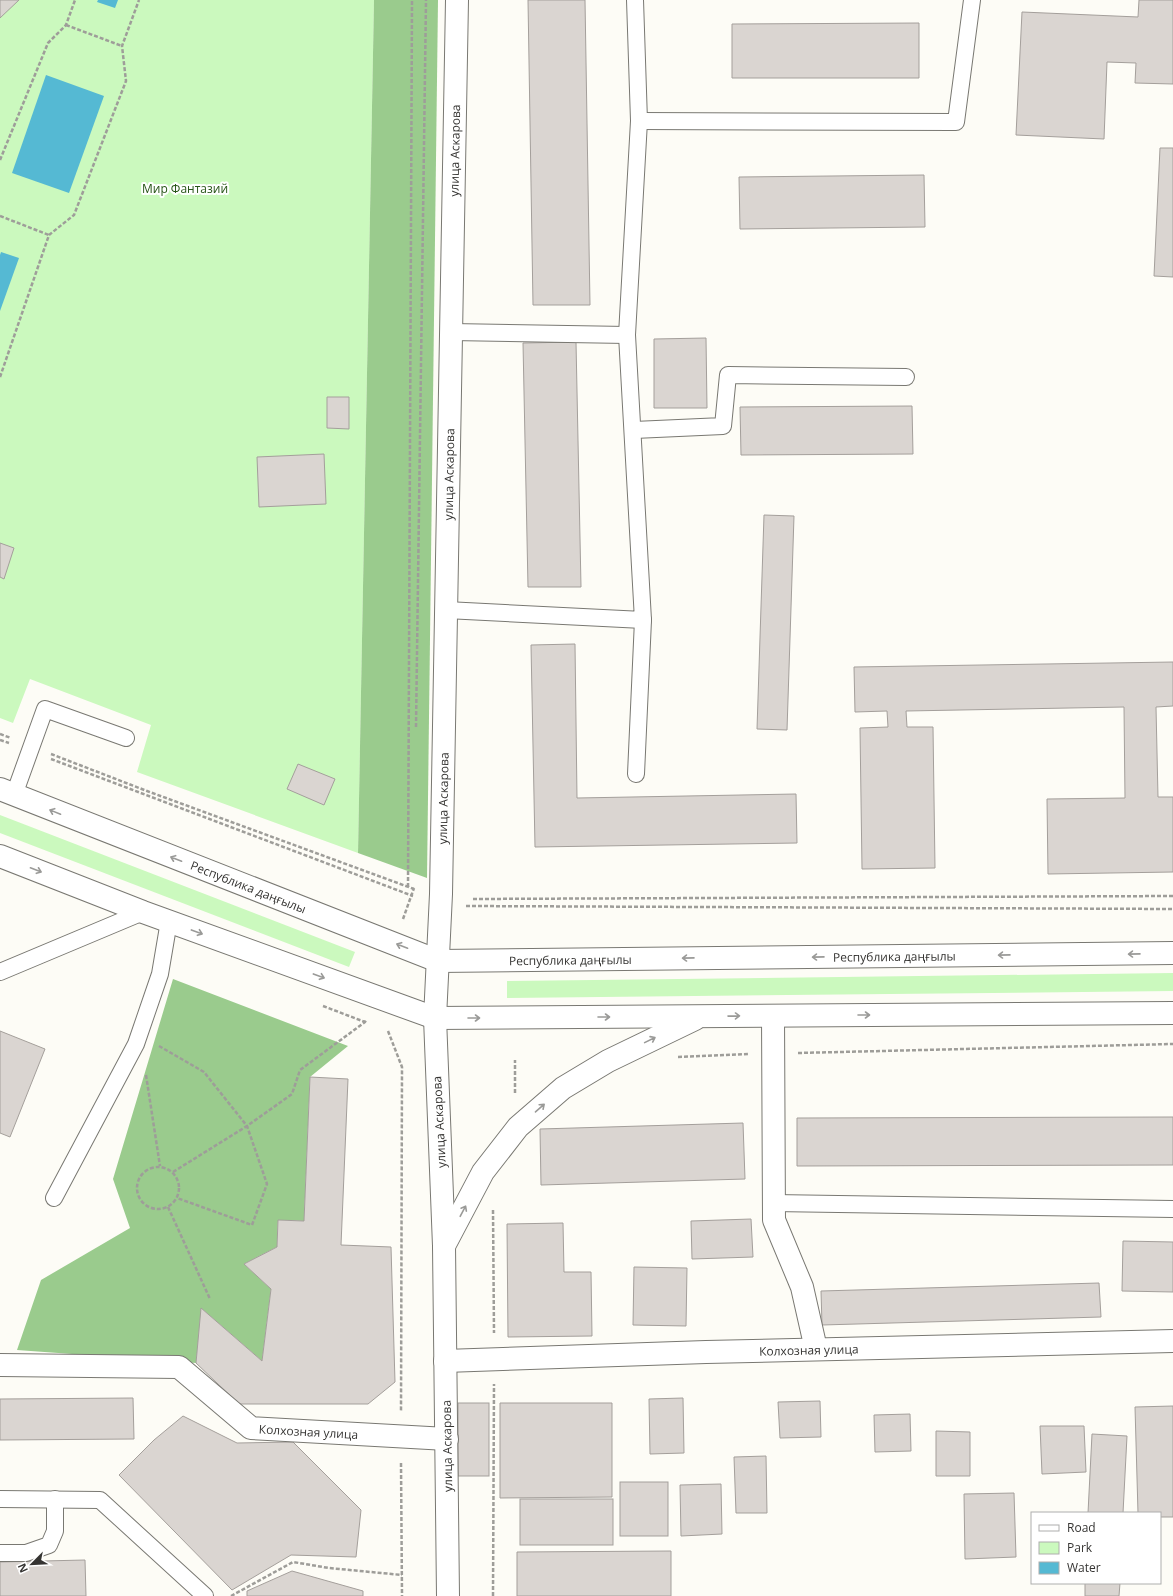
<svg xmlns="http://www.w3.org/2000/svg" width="1173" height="1596" font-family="'Open Sans',sans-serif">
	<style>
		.green { fill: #cbf9be }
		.forest { fill: #9acb8d }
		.water { fill: #55b9d3 }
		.building { fill: #dad5d1; stroke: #a49f9b }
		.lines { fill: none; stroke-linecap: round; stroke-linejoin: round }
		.service-casing { stroke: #797872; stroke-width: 18 }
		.minor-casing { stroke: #797872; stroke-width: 24 }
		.secondary-casing { stroke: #797872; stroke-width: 24 }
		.primary-casing { stroke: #797872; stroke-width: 24 }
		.path { stroke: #9e9d99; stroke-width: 2.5; stroke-dasharray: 4 2; stroke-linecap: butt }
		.service { stroke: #fff; stroke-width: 16 }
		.minor { stroke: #fff; stroke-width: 22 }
		.secondary { stroke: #fff; stroke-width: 22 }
		.primary { stroke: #fff; stroke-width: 22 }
		.oneway { stroke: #9a9a98 }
		.labels { text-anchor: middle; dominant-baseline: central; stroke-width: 4; stroke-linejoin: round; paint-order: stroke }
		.street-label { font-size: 12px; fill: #353432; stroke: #fff }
		.park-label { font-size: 12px; fill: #265416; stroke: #fff }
	</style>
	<rect width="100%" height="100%" fill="#fdfcf6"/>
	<g class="green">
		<polygon points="0,0 374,0 358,853 137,772 151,725 30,679 13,723 0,718"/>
		<polygon points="0,815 355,952 349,967 0,833"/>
		<polygon points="1173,973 1173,991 507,998 507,981"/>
	</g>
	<g class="forest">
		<polygon points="374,0 438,0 427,878 358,853"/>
		<polygon points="173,979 348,1046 310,1077 304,1221 278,1220 277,1247 244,1264 271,1289 262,1361 202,1309 196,1363 17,1350 41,1280 130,1228 113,1179"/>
	</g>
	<g class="water">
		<polygon points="98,0 118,0 115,8 97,2"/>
		<polygon points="46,75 104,96 69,193 12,173"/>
		<polygon points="1,252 19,258 0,311 0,255"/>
	</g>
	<g class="building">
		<polygon points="0,0 19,0 0,18"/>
		<polygon points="528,0 585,0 590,305 533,305"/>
		<polygon points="1139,0 1173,0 1173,84 1135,83 1136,63 1107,62 1104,139 1016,135 1022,12 1138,17"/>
		<polygon points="919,23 919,78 732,78 732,24"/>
		<polygon points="1160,148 1173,148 1173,277 1154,276"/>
		<polygon points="924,175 925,227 740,229 739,177"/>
		<polygon points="706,338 707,408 654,408 654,339"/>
		<polygon points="576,342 581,587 528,587 523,343"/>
		<polygon points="327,397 349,397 349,429 327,428"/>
		<polygon points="912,406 913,454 741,455 740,407"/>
		<polygon points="324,454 326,504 259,507 257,457"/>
		<polygon points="764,515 794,516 787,730 757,729"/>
		<polygon points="0,543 14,548 4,579 0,577"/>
		<polygon points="575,644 577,798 796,794 797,843 535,847 531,645"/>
		<polygon points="1173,662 1173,706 1156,707 1158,797 1173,797 1173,872 1048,874 1047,799 1125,798 1124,707 906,711 907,727 933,727 935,868 862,869 860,728 888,727 887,711 855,712 854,667"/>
		<polygon points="298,764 335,779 324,805 287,789"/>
		<polygon points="0,1031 45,1049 10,1137 0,1133"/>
		<polygon points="310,1077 348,1079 341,1245 391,1247 395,1382 368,1404 239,1404 196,1363 201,1308 262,1361 271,1289 244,1264 277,1247 278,1220 304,1221"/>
		<polygon points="1173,1117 1173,1165 797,1166 797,1118"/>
		<polygon points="743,1123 745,1179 541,1185 540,1129"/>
		<polygon points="751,1219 753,1257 692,1259 691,1221"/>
		<polygon points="563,1223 564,1272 591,1272 592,1336 508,1337 507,1224"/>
		<polygon points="1123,1241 1173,1242 1173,1292 1122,1291"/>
		<polygon points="634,1267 687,1268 686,1326 633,1325"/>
		<polygon points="1099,1283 1101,1317 822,1325 821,1291"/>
		<polygon points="133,1398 134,1439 0,1440 0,1399"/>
		<polygon points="683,1398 684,1453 650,1454 649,1399"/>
		<polygon points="820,1401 821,1437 780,1438 778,1402"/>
		<rect x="458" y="1403" width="31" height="73"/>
		<polygon points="500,1403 612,1403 612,1497 500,1498"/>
		<polygon points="1173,1406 1173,1517 1160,1517 1160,1513 1138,1513 1135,1407"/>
		<polygon points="910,1414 911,1451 875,1452 874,1415"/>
		<polygon points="183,1416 237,1443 293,1442 361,1510 356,1557 291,1555 232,1590 119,1475 154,1440"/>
		<polygon points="1040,1426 1084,1426 1086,1472 1042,1474"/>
		<polygon points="936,1431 970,1432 970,1476 936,1476"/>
		<polygon points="1092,1434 1127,1436 1123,1513 1088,1513"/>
		<polygon points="766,1456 767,1513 736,1513 734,1457"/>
		<rect x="620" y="1482" width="48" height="54"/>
		<polygon points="721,1484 722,1534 681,1536 680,1485"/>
		<polygon points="1014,1493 1016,1557 965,1559 964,1494"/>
		<rect x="520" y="1499" width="93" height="46"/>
		<polygon points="671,1551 671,1596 517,1596 517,1552"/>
		<polygon points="85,1560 86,1596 0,1596 0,1562"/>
		<polygon points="292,1571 363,1591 363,1596 247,1596 247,1591"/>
		<polygon points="1085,1583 1120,1583 1119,1596 1085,1596"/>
	</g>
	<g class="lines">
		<defs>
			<g id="service">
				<polyline points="639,121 956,122 972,0"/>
				<polyline points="451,332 627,335"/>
				<polyline points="634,430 723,426 728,375 906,377"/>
				<polyline points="446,610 643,620 627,335 639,121 635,0"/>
				<polyline points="636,774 643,620"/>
				<polyline points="14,795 45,709 126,738"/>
				<polyline points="0,972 143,912"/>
				<polyline points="54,1198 136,1044 160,974 169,921"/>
				<polyline points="773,1203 1173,1209"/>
				<polyline points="0,1499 100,1500 205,1596"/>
				<polyline points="0,1553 26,1553 49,1545 55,1531 55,1499"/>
			</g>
			<g id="minor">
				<polyline points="773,1016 774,1220 802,1287 816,1349"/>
				<path id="s1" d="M445 1361 706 1352 1173 1341"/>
				<path id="s2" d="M0 1365 179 1367 251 1428 447 1439"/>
			</g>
			<g id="secondary">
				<path id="s3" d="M448 1596 444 1246 435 1018 441 894 457 0"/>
			</g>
			<g id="primary">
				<path id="s4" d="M0 789 438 961 1173 953"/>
				<polyline points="0,856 143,912 435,1018 1173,1013"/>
				<polyline points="444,1246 483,1172 518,1127 563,1088 608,1061 695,1019"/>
			</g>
		</defs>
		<use href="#service" class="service-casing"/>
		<use href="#minor" class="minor-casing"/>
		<use href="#secondary" class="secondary-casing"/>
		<use href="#primary" class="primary-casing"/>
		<g class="path">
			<polyline points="66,25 122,46"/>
			<polyline points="0,160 48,43 66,25 75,0"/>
			<polyline points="0,216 49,235"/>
			<polyline points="0,377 49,235 74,215 126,81 122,46 139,0"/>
			<polyline points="416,727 426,0"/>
			<polyline points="0,734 11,738"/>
			<polyline points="0,740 9,743"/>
			<polyline points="51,754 147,791 414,889"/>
			<polyline points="51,759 413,896"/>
			<polyline points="408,887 412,0"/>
			<polyline points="473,899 1173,896"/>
			<polyline points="466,906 1173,909"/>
			<polyline points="403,919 414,888"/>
			<polyline points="323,1006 365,1022"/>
			<polyline points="388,1031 402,1067 401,1412"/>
			<polyline points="159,1046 204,1072 247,1126 267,1184 252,1225 177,1198"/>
			<polyline points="798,1053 1173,1044"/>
			<polyline points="678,1057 749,1054"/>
			<polyline points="146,1075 160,1166"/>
			<polyline points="515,1093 515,1060"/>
			<circle cx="158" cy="1188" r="21"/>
			<polyline points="173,1172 247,1126 292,1094 300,1070 365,1022 366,1020"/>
			<polyline points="168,1207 210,1299"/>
			<polyline points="493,1210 494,1333"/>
			<polyline points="401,1463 402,1596"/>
			<polyline points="231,1596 293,1562 329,1568 402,1575"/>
			<polyline points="493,1596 494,1384"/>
		</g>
		<use href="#service" class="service"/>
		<use href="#minor" class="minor"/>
		<use href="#secondary" class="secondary"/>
		<use href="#primary" class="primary"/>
	</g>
	<defs><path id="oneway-shaft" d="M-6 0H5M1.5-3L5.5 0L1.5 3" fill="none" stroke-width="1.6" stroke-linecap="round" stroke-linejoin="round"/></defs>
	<g class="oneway">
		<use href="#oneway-shaft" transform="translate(55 812) rotate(-158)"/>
		<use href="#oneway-shaft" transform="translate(176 859) rotate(-159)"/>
		<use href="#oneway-shaft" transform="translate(36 870) rotate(21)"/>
		<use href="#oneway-shaft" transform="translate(197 932) rotate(20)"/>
		<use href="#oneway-shaft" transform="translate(402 946) rotate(-159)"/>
		<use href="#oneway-shaft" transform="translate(1134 954) rotate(179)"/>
		<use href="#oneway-shaft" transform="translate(1004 955) rotate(179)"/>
		<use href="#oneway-shaft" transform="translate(818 957) rotate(179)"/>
		<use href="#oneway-shaft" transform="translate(688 958) rotate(179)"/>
		<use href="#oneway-shaft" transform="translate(319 976) rotate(20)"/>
		<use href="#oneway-shaft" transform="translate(864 1015)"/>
		<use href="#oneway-shaft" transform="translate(734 1016) rotate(-1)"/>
		<use href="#oneway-shaft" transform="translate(604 1017)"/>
		<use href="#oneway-shaft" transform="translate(474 1018)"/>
		<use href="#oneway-shaft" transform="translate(650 1040) rotate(-26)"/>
		<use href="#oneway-shaft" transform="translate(540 1108) rotate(-41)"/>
		<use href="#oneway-shaft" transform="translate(463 1211) rotate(-62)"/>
	</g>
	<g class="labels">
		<g class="street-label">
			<text stroke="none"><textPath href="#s3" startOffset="1446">улица Аскарова</textPath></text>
			<text stroke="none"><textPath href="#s3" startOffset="1122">улица Аскарова</textPath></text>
			<text stroke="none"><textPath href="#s3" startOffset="798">улица Аскарова</textPath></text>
			<text stroke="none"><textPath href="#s4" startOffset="267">Республика даңғылы</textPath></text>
			<text stroke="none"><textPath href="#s4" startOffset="927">Республика даңғылы</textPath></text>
			<text stroke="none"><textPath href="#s4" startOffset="603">Республика даңғылы</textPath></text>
			<text transform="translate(439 1122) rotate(-93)">улица Аскарова</text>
			<text stroke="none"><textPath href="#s1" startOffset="364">Колхозная улица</textPath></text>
			<text stroke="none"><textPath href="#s2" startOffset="331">Колхозная улица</textPath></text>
			<text transform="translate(447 1446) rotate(-91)">улица Аскарова</text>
		</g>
		<g class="park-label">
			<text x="185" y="188">Мир Фантазий</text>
		</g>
	</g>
	<rect x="1031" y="1512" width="130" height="72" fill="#ffffff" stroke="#aeaead"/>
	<rect x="1039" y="1525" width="20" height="6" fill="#ffffff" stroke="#aeaead"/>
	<text x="1067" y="1532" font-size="12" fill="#353432">Road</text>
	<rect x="1039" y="1542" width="20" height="12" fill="#cbf9be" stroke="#aeaead"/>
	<text x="1067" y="1552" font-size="12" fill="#353432">Park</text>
	<rect x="1039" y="1562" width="20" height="12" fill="#55b9d3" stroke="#aeaead"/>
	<text x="1067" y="1572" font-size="12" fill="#353432">Water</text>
	<g transform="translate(32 1564) rotate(246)" stroke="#ffffff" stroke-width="3" paint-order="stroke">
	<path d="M0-3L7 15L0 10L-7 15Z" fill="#353432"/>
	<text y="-6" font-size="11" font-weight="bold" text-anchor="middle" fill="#353432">N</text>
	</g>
</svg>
